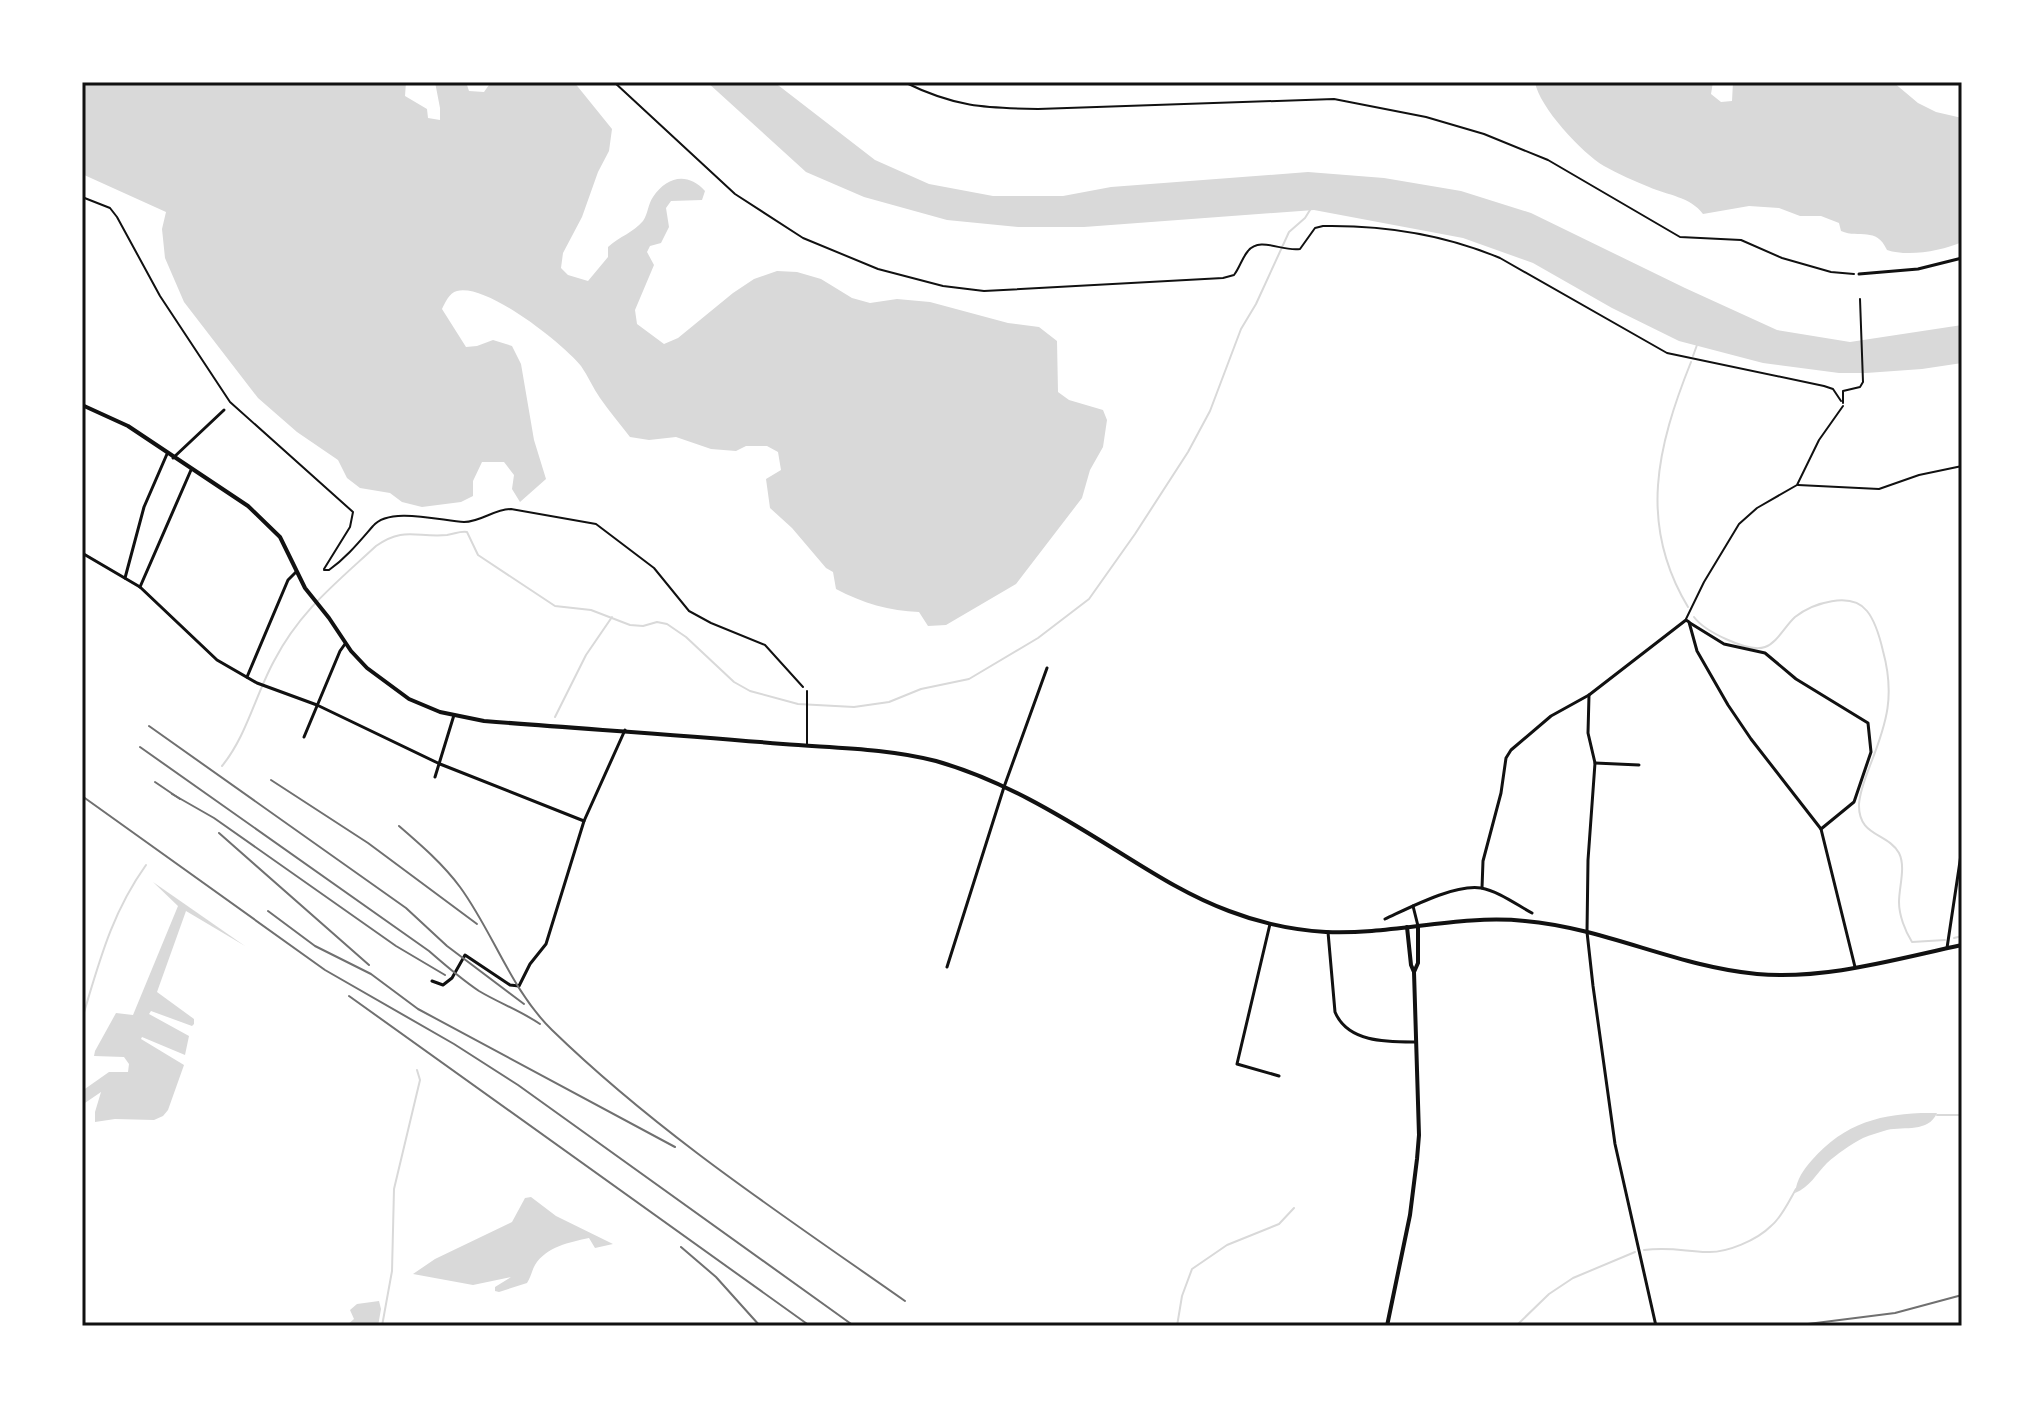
<svg xmlns="http://www.w3.org/2000/svg" width="2044" height="1408" font-family="Barlow,sans-serif">
	<style>
		.water { fill: #d9d9d9 }
		.lines { fill: none; stroke-linecap: round; stroke-linejoin: round }
		.stream { stroke: #d9d9d9; stroke-width: 2 }
		.path { stroke: #111; stroke-width: 2 }
		.service { stroke: #111; stroke-width: 2 }
		.minor { stroke: #111; stroke-width: 3 }
		.tertiary { stroke: #111; stroke-width: 4 }
		.secondary { stroke: #111; stroke-width: 4 }
		.rail { stroke: #707070; stroke-width: 2 }
		.neatline { fill: none; stroke: #111; stroke-width: 3 }
	</style>
	<rect width="100%" height="100%" fill="#fff"/>
	<g class="water">
		<path d="M82 82H406L405 96 427 109 428 118 440 120V108L435 82H466L469 91 484 92 491 82H574L612 129 609 151 598 172 582 217 563 253 561 268 568 275 588 281 608 257V247C620 236 633 233 643 221 648 214 648 204 653 197 667 176 688 172 705 191L702 200 671 201 666 208 669 227 661 243 650 246 647 252 654 265 635 310 637 324 664 344 678 338 733 293 754 279 777 271 797 272 821 279 852 298 870 303 897 299 930 302 1008 323 1039 327 1057 341 1058 392 1069 400 1103 410 1107 420 1103 447 1090 470 1082 498 1016 584 946 625 928 626 919 612C890 611 862 603 836 589L833 572 826 568 792 528 770 508 766 479 781 470 778 452 767 446H746L736 451 711 449 676 437 649 440 630 437C620 424 609 411 600 398 593 388 588 376 581 366 563 344 487 283 457 291 449 293 445 303 442 309L466 347 477 346 493 340 512 346 521 364 534 440 546 479 520 502 512 489 514 475 504 462H482L473 481V496L461 502 422 507 402 502 390 493 360 488 347 478 338 460 297 432 258 398 184 302 165 258 162 229 166 212 82 174Z"/>
		<polygon points="707,82 774,82 875,160 929,184 993,196 1063,196 1111,187 1308,172 1384,178 1461,191 1531,213 1685,288 1777,330 1850,342 1962,325 1962,363 1922,369 1866,373 1839,373 1763,363 1679,341 1612,308 1533,263 1463,238 1314,210 1084,227 1018,227 947,220 864,197 806,172"/>
		<path d="M1535 82H1713L1711 94 1721 102 1732 101 1733 82H1893L1918 103 1936 112 1962 118V242C1942 251 1908 257 1887 250 1876 226 1860 239 1841 231L1839 223 1821 216H1800L1779 208 1749 206 1703 214C1691 197 1667 195 1649 187 1634 181 1618 174 1604 166 1582 153 1539 107 1535 82Z"/>
		<polygon points="153,882 245,946 186,911 157,992 194,1019 194,1024 192,1026 151,1011 149,1014 189,1036 185,1055 142,1037 141,1039 184,1065 168,1110 163,1116 154,1120 115,1119 95,1122 95,1112 101,1092 82,1105 82,1091 109,1072 128,1072 129,1064 124,1057 94,1056 95,1051 116,1013 133,1015 178,906"/>
		<path d="M1937 1113C1928 1133 1905 1126 1887 1130 1880 1132 1870 1135 1863 1138 1851 1144 1837 1154 1827 1163 1816 1174 1810 1187 1795 1193 1797 1179 1803 1170 1812 1160 1846 1121 1886 1112 1937 1113Z"/>
		<path d="M531 1197 556 1216 613 1244 595 1248 589 1238C570 1242 546 1247 535 1265 532 1270 531 1277 527 1283L499 1292 495 1291V1287L511 1277 473 1285 413 1274 435 1259 512 1222 525 1198Z"/>
		<polygon points="379,1301 381,1309 378,1326 346,1326 354,1319 350,1310 357,1304"/>
	</g>
	<g class="lines">
		<g class="stream">
			<polyline points="1693,356 1697,345"/>
			<path d="M1688 607C1638 524 1657 447 1691 362"/>
			<path d="M1694 617C1704 631 1748 653 1765 647 1777 643 1785 626 1795 617 1813 603 1851 591 1867 611 1876 622 1880 638 1883 651 1895 695 1887 722 1871 763 1866 776 1860 790 1859 804 1858 837 1887 832 1899 853 1906 867 1899 887 1899 902 1899 915 1905 931 1912 942L1945 940"/>
			<polyline points="555,717 586,655 612,617"/>
			<path d="M222 766C247 735 255 696 274 661 300 611 335 584 376 546 404 526 417 538 447 535 455 534 459 531 467 532L478 555 555 606 591 610 630 625 643 626 657 622 667 624 686 637 734 682 750 691 798 704 854 707 889 702 921 689 969 679 1038 638 1089 599 1135 534 1188 452 1210 411 1241 329 1256 304 1289 232 1305 218 1310 210"/>
			<polyline points="1954,938 1962,936"/>
			<path d="M82 1019C99 963 111 914 146 865"/>
			<polyline points="1937,1115 1962,1115"/>
			<path d="M1644 1250C1670 1247 1683 1251 1707 1252 1727 1253 1757 1240 1771 1226 1782 1217 1789 1201 1796 1189"/>
			<polyline points="382,1326 392,1271 394,1189 420,1080 417,1070"/>
			<polyline points="1177,1326 1182,1296 1192,1269 1227,1245 1279,1224 1294,1208"/>
			<polyline points="1516,1326 1549,1294 1573,1278 1635,1252"/>
		</g>
		<g class="path">
			<path d="M614 82 735 194 803 238 878 269 943 286 984 291 1223 278 1234 275C1240 267 1242 258 1248 251 1260 236 1282 252 1300 249L1315 228 1323 226C1384 225 1443 234 1500 258L1667 353 1824 386 1833 389 1841 401"/>
			<path d="M904 82C955 107 983 108 1038 109L1334 99 1426 117 1484 134 1548 160 1680 237 1741 240 1782 258 1831 272 1854 274"/>
			<polyline points="82,197 110,208 117,217 160,296 230,402 353,512 350,527 324,569"/>
			<polyline points="1843,403 1843,391 1860,387 1863,382 1860,299"/>
			<path d="M324 570H329C347 557 359 542 373 526 389 506 442 521 464 522 481 522 494 509 511 509L596 524 654 568 689 611 711 623 765 645 803 687"/>
		</g>
		<g class="service">
			<polyline points="1798,485 1879,489 1919,475 1962,466"/>
			<polyline points="1686,619 1704,582 1739,524 1757,508 1797,485 1819,440 1843,406"/>
			<polyline points="807,746 807,691"/>
		</g>
		<g class="minor">
			<polyline points="1859,274 1918,269 1962,258"/>
			<polyline points="173,458 224,410"/>
			<polyline points="82,553 140,587 217,660 257,683 317,705 440,764 584,821"/>
			<polyline points="125,578 144,507 167,454"/>
			<polyline points="140,587 191,470"/>
			<polyline points="1690,623 1724,644 1765,653 1796,679 1868,723 1871,752 1854,802 1821,829"/>
			<polyline points="247,677 288,580 296,572"/>
			<polyline points="1589,695 1588,733 1595,763 1588,860 1587,932 1593,986 1615,1144 1656,1326"/>
			<polyline points="304,737 340,651 345,644"/>
			<polyline points="1595,763 1639,765"/>
			<polyline points="435,777 454,715"/>
			<polyline points="1482,888 1483,861 1501,793 1506,758 1511,750 1551,716 1589,695 1686,620 1689,622 1697,651 1728,705 1751,739 1821,829 1855,967"/>
			<polyline points="1413,906 1418,926"/>
			<path d="M1385 919C1409 908 1454 884 1481 888 1498 891 1517 905 1532 913"/>
			<polyline points="1270,924 1237,1064 1279,1076"/>
			<path d="M1328 932 1335 1012C1348 1043 1388 1042 1416 1042"/>
			<polyline points="1947,948 1962,848"/>
			<polyline points="947,967 1004,787 1047,668"/>
			<polyline points="432,981 443,985 452,978 465,955 510,985 519,986 530,964 546,944 584,821 625,730"/>
		</g>
		<g class="tertiary">
			<polyline points="1414,972 1418,963 1418,926"/>
			<polyline points="1387,1326 1410,1215 1417,1159 1419,1135 1414,972 1411,965 1407,927"/>
		</g>
		<path class="secondary" d="M82 405 128 426 248 506 280 537 305 588 329 618 351 651 367 668 409 699 440 712 484 721C584 729 683 735 783 744 833 748 887 748 936 761 1000 779 1058 814 1114 849 1151 872 1188 896 1229 911 1260 923 1293 930 1326 932 1392 935 1459 914 1525 921 1605 928 1678 967 1757 974 1826 980 1896 959 1962 945"/>
		<g class="rail">
			<polyline points="149,726 406,908 447,946 524,1004"/>
			<path d="M140 747 429 951C445 965 461 979 479 991 499 1003 521 1011 540 1024"/>
			<polyline points="271,780 368,843 477,924"/>
			<polyline points="155,782 180,799"/>
			<polyline points="172,794 214,818 396,946 445,975"/>
			<polyline points="82,796 325,970 454,1044 518,1085 854,1326"/>
			<path d="M399 826C421 845 443 864 460 887 493 932 511 990 552 1030 659 1134 784 1216 905 1301"/>
			<polyline points="219,833 369,965"/>
			<polyline points="268,911 315,946 371,974 418,1009 675,1147"/>
			<polyline points="349,996 810,1326"/>
			<polyline points="681,1247 716,1277 760,1326"/>
			<polyline points="1792,1326 1895,1313 1962,1295"/>
		</g>
	</g>
	<rect width="2044" height="1408" fill="none" stroke="#ffffff" stroke-width="168"/>
	<rect x="84" y="84" width="1876" height="1240" class="neatline"/>
</svg>
